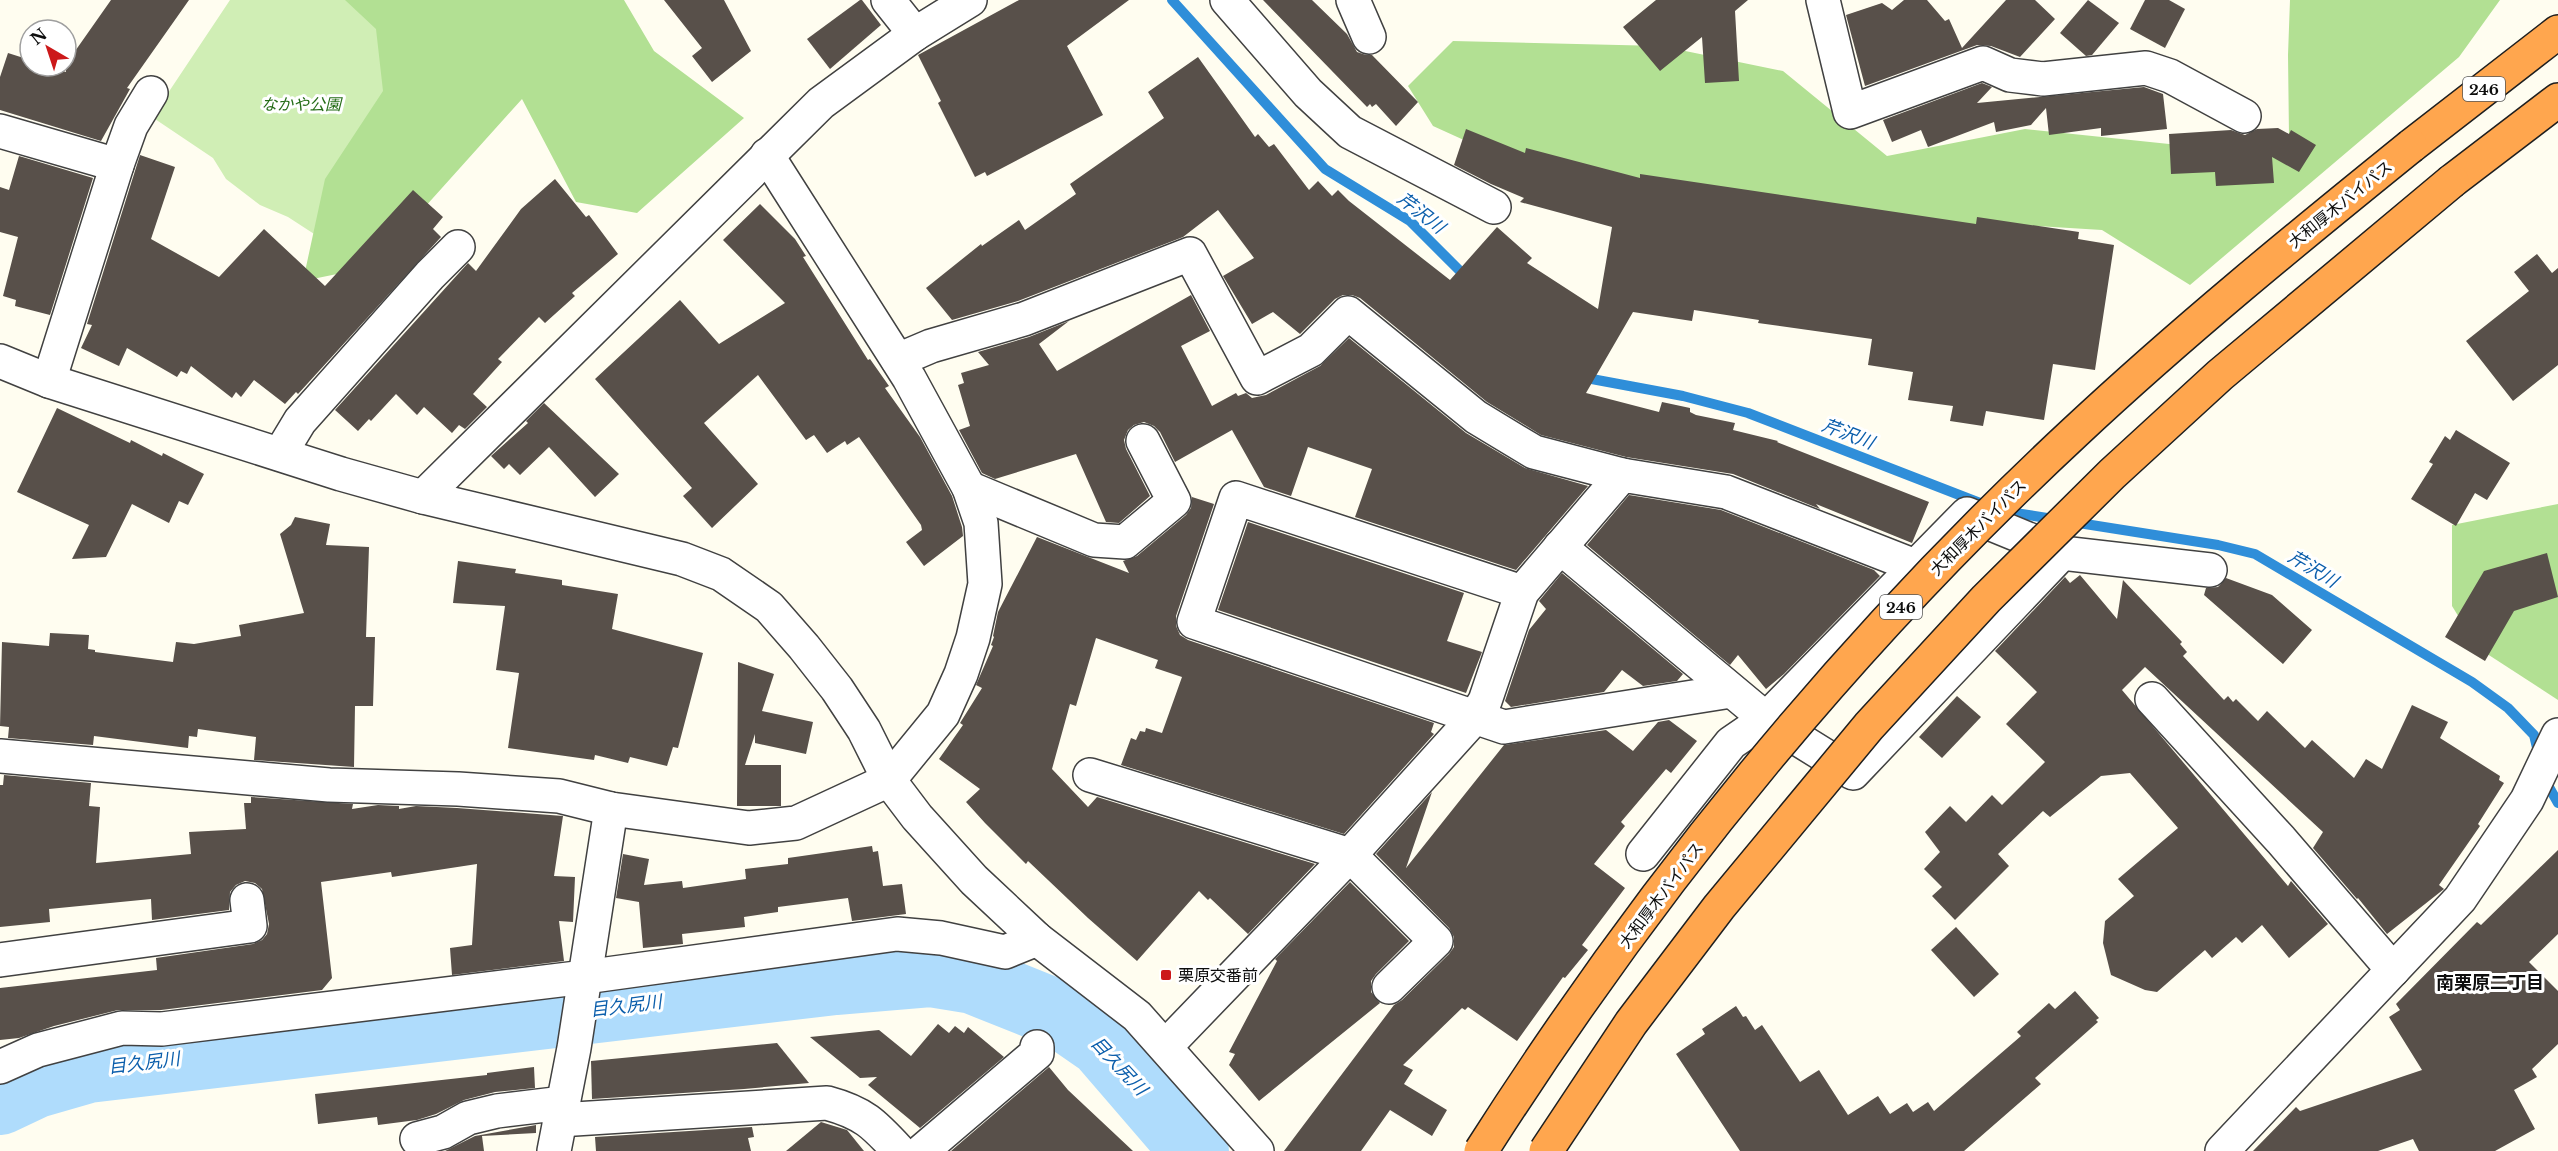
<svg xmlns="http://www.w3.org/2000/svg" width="2558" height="1151" font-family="'Libre Baskerville','Noto Sans JP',serif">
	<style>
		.green { fill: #d0eeb5 }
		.forest { fill: #b2e093 }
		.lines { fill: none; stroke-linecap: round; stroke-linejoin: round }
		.stream { stroke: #2f8ed9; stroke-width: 10 }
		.river { stroke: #afdcfc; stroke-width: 68 }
		.building { fill: #58504a }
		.minor-casing { stroke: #414141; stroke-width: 36 }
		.highway-casing { stroke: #1f1f1f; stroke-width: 36 }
		.minor { stroke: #fff; stroke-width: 33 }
		.highway { stroke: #ffa64e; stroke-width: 33 }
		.highway-bridge-casing { stroke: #1f1f1f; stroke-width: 36; stroke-linecap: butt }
		.highway-bridge { stroke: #ffa64e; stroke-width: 33 }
		.poi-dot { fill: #cc191a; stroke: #fff; stroke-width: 2 }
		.labels { text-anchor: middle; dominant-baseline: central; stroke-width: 6; stroke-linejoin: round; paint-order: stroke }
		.shield { fill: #fff; stroke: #565656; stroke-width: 1.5 }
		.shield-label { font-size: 15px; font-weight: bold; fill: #0e0e0e }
		.park-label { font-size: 16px; font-style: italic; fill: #266d18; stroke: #fff }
		.street-label { font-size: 16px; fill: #0e0e0e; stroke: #fff }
		.poi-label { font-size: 16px; fill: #0e0e0e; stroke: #fff; text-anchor: start }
		.water-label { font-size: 18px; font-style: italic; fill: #0c5fac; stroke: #fff }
		.neighbourhood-label { font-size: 18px; font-weight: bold; fill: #0e0e0e; stroke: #fff }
	</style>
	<rect width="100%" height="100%" fill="#fffdf0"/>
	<polygon class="green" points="230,0 410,0 423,10 328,243 288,217 260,205 226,179 213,158 152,117"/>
	<g class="forest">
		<polygon points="345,0 624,0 654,51 744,118 637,213 576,202 522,99 371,267 303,281 325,179 383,91 376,29"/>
		<polygon points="2290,0 2500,0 2459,57 2190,285 2102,230 2037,226 1901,248 1585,195 1433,126 1408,86 1453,41 1661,46 1783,71 1887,156 2025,129 2198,147 2289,137 2288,55"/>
		<polygon points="2558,504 2558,700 2478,648 2452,606 2452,525"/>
	</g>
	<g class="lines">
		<g class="stream">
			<polyline points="1172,0 1325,169 1410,221 1468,279"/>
			<polyline points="1581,377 1683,396 1748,413 1980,503"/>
			<polyline points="2003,511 2218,545 2255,554 2472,682 2508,708 2534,735 2539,756"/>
			<polyline points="2545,780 2558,803"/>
		</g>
		<polyline class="river" points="0,1101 36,1084 88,1069 835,981 930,973 973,980 1063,1016 1102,1043 1195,1151"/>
	</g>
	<g class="building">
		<polygon points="111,0 189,0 127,88 130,89 101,141 0,110 0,77 8,53 30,60 30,66 47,66 66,72 66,64"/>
		<polygon points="664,0 724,0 751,51 712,82 692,56 702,48"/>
		<polygon points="860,0 862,0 881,25 830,69 807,39"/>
		<polygon points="1019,0 1129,0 1067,46 1103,115 987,176 985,172 975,177 938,103 941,101 918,55"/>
		<polygon points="1263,0 1312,0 1347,34 1357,52 1366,55 1372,55 1418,102 1396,126 1376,104 1372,107 1370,104 1367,107"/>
		<polygon points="1656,0 1748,0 1735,11 1739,81 1705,83 1702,37 1660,71 1623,27"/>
		<polygon points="1904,0 1927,0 1945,21 1949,19 1962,48 2006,0 2035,0 2055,19 2020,57 1991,46 1977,45 1865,86 1846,15 1882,3 1892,10"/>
		<polygon points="2088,0 2119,23 2092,55 2086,56 2060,33"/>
		<polygon points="2145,0 2169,0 2185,9 2165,48 2130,29"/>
		<polygon points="1198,57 1255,137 1258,134 1269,147 1274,144 1309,190 1318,181 1332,196 1338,190 1349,201 1450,280 1497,227 1532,258 1527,263 1598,309 1612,227 1520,202 1524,198 1491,184 1454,165 1466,129 1525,153 1526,148 1640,178 1640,174 1976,224 1977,217 2079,232 2078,239 2114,245 2095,370 2053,364 2044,420 1986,411 1983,426 1950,421 1953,406 1908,400 1913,372 1868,365 1872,339 1758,323 1759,320 1694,310 1692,321 1633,312 1586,393 1659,412 1662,402 1690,408 1690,412 1696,415 1735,423 1733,430 1778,441 1777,442 1929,502 1912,543 1816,504 1820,509 1733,474 1626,457 1541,435 1487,402 1360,298 1352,295 1343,295 1335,299 1300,334 1273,312 1252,324 1223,276 1254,258 1218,210 1183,237 1018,301 952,320 926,288 981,244 982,246 1019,220 1025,230 1076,194 1070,184 1164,118 1148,92"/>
		<polygon points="1982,83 1992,87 1977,103 2144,87 2163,94 2167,129 2101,136 2101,128 2049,135 2046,108 2031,125 1996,132 1994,122 1928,147 1921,130 1892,142 1883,120"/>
		<polygon points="2278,128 2289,134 2291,130 2316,145 2299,172 2272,157 2274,183 2216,186 2215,172 2171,174 2169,134 2231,130 2245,135 2257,129"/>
		<polygon points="140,155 175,167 151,239 219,277 264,229 325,286 413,190 443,217 433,229 441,237 298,394 296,392 285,404 254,380 241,397 236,392 232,398 191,366 187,374 181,371 177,377 127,348 119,366 81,348 92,325 87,324"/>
		<polygon points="19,156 93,178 50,315 15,306 16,300 3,296 18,237 0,232 0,187 9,190"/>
		<polygon points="555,179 586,217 589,215 618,254 572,293 575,296 545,323 539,317 498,359 502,362 473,394 487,407 465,429 459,425 452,433 424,407 417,415 396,394 371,421 369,419 358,431 335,410 468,263 476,271 521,209"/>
		<polygon points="760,204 795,239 806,256 803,257 868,360 870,359 889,386 885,388 920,437 952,496 962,527 963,536 924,566 906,542 922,530 921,525 859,437 847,445 845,441 827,453 814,435 806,440 758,375 704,423 758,484 712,528 683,496 692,488 595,379 680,300 719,344 785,303 723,240"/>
		<polygon points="2537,254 2552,273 2558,268 2558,365 2513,401 2466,341 2529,291 2514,272"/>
		<polygon points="1191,295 1210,331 1181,346 1212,406 1236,393 1238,396 1246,393 1252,398 1266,395 1320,366 1349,338 1466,433 1525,468 1588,486 1516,570 1355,517 1372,469 1308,447 1291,496 1264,487 1232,430 1175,462 1160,432 1154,426 1144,422 1134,425 1128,430 1124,440 1126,449 1150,496 1119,523 1106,522 1076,454 995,479 982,473 959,430 970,426 958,385 964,383 961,373 989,365 978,352 1029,337 1069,321 1039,344 1057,371"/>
		<polygon points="544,403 619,474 595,497 549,447 520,475 509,464 504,469 491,456 528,423 526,421"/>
		<polygon points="57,408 130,443 131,440 162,456 163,453 204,474 188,505 179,501 169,523 132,504 106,557 72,559 89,525 17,492"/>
		<polygon points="2456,430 2510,463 2487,500 2475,493 2456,526 2411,499 2433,464 2429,462 2445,436 2450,440"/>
		<polygon points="1629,495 1721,510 1874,570 1880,576 1784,674 1766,689 1738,655 1730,665 1587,545"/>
		<polygon points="1192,497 1214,504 1176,616 1176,626 1180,635 1188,640 1434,723 1431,732 1434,734 1344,834 1121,765 1131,738 1136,740 1140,731 1145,732 1146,728 1162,733 1182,677 1155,668 1158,660 1096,638 1076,706 1070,704 1052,769 1088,807 1097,797 1315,864 1248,934 1210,898 1208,900 1199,891 1137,961 1088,918 1028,861 1026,864 985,823 966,802 980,789 939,759 963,725 960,723 982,688 976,685 993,646 991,645 994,637 993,636 998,612 1037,537 1129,573 1123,561 1137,556 1186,515 1191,508"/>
		<polygon points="295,517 330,524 326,545 369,547 366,637 375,637 373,706 355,706 354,767 254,760 256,737 198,729 197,737 189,736 188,748 94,736 93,745 8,738 9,727 0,726 2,642 49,646 50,633 89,635 88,649 95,650 95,652 173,662 176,642 194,644 241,636 239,625 304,613 280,534 291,525"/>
		<polygon points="1248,522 1464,593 1447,641 1482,652 1466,693 1218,610"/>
		<polygon points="2547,553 2558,597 2514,611 2485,661 2445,637 2484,571"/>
		<polygon points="458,561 516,569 515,573 562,580 562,585 618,594 612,629 703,653 678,748 673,747 667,766 630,757 628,763 595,755 594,760 508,748 519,673 496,670 505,606 453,603"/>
		<polygon points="1562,573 1683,674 1677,681 1643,686 1622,670 1604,692 1511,707 1505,701 1529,630 1546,609 1539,601"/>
		<polygon points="2080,575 2117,619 2123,580 2182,642 2180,644 2187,652 2183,656 2224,700 2228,696 2233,702 2236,699 2258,721 2267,711 2305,748 2312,740 2354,778 2366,759 2382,769 2412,705 2448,722 2440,738 2500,776 2499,780 2504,783 2478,824 2480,826 2439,885 2444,889 2387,934 2358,898 2357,899 2313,848 2323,832 2145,667 2122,690 2288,886 2291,881 2328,924 2289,958 2262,925 2242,943 2236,937 2212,958 2205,950 2157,992 2145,990 2111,975 2103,943 2105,921 2134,896 2118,879 2178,828 2130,773 2101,776 2050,817 2043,811 1998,854 2009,866 1955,920 1932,896 1942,887 1924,869 1940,852 1925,832 1950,806 1966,822 1992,795 2002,805 2045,762 2006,724 2037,692 1995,651 2065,577 2070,583"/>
		<polygon points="2226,578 2272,595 2312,630 2283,664 2204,595 2206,588 2218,587"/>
		<polygon points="738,662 774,674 762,711 813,722 806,754 755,743 755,734 745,765 781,765 781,806 737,806"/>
		<polygon points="1957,696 1981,717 1942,758 1919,737"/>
		<polygon points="1669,720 1697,741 1671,773 1666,769 1621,822 1625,826 1594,864 1625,888 1582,945 1588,950 1565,978 1563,977 1517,1041 1468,1007 1465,1010 1462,1008 1403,1065 1413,1070 1404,1084 1447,1110 1432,1136 1390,1110 1361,1151 1284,1151 1394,1005 1402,1000 1449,954 1454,947 1454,937 1449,928 1376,854 1432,792 1406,868 1504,745 1606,730 1633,751 1658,722"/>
		<polygon points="4,775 91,783 89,806 100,807 96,863 191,854 189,832 246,829 244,803 251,803 251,797 353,804 352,809 378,805 399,806 399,809 416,806 457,808 563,816 554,876 575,877 573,922 559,921 564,961 452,975 450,948 472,945 477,864 392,877 391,872 321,882 332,978 322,990 161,1010 118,1010 54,1026 19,1038 0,1040 0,988 157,970 156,958 253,944 262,940 267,934 269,924 262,889 255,883 245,881 236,885 230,892 229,910 152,920 151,899 49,909 50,922 0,927 0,785 3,785"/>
		<polygon points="872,846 873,852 878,851 883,886 902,884 906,914 852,921 848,898 778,907 778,912 744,917 745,927 682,934 683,944 643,948 639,902 616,898 623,854 649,859 644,885 682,881 683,888 746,879 745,869 788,864 788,858"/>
		<polygon points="2558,850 2558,934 2529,962 2558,991 2558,1044 2532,1069 2537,1077 2514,1090 2535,1129 2495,1151 2419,1151 2413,1139 2378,1151 2253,1151 2296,1107 2300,1111 2422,1070 2389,1017 2400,1010 2396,1004 2477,922 2481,925"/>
		<polygon points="1350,882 1409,941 1376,974 1371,981 1371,992 1380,1003 1259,1101 1229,1065 1235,1054 1229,1052 1277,961 1275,959"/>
		<polygon points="1956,927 1999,974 1974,997 1931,950"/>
		<polygon points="2075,991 2099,1018 2096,1020 2098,1022 2035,1078 2041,1084 1964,1151 1740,1151 1676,1054 1705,1034 1702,1029 1736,1006 1743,1017 1746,1016 1755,1030 1762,1025 1800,1082 1819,1070 1848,1115 1878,1096 1890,1114 1907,1103 1913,1112 1928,1102 1934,1111 2021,1036 2017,1032 2049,1003 2055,1009"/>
		<polygon points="938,1024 949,1033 955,1026 964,1033 968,1027 1004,1057 920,1128 868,1085 877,1077 860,1078 810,1037 879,1030 911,1056"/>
		<polygon points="777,1043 809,1083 744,1089 592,1099 591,1061"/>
		<polygon points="534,1067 535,1088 495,1092 464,1100 436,1114 417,1120 378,1125 377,1117 318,1124 315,1094 487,1075 487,1073"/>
		<polygon points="1049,1067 1068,1090 1133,1151 951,1151"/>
		<polygon points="821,1122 847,1130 864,1151 786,1151"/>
		<polygon points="536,1125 536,1133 482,1136 484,1151 445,1151 475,1136"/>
		<polygon points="752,1127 754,1137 748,1138 751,1151 596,1151 595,1137"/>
	</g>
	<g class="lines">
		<defs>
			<g id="minor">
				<polyline points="888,0 915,34"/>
				<polyline points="1227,0 1308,93 1350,132 1494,207"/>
				<polyline points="1353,0 1369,37"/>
				<polyline points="1823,0 1850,112 1983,63 2010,75 2043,79 2146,68 2170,76 2244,116"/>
				<polyline points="0,131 117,165"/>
				<polyline points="898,360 931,346 1024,319 1190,254 1257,378 1311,350 1348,313 1476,417 1534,452 1622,475"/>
				<polyline points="0,361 49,381 341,474 423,497 682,559 721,574 769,607 804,647 837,689 864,730 889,780 917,817 974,880 1037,939 1137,1016 1257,1151"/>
				<polyline points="49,381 117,165 131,126 151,93"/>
				<polyline points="280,454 300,421 430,275 458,247"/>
				<polyline points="969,488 1094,540 1125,542 1174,501 1143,441"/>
				<polyline points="423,497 821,103 915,34 970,0"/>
				<polyline points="1560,547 1766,719 1853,773 2062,553"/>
				<polyline points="1522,592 1236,498 1194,622 1504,727 1731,691"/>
				<polyline points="2152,699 2281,840 2393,970"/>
				<polyline points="0,756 329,785 458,789 559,796 611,809 749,828 796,823 889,780 943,714 961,674 973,638 985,584 981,523 969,488 909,378 767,155"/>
				<polyline points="1090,775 1350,855 1436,941 1389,987"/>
				<polyline points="1643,854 1731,743 1766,719 1967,514 2062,553 2210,570"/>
				<polyline points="0,960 250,926 247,900"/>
				<polyline points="1166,1046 1350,855 1475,717 1485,701 1522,592 1622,475 1726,492 1915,566"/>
				<polyline points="0,1067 38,1050 122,1028 162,1029 585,977 897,934 941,938 1005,952 1037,939"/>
				<path d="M559 1120 827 1103C864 1113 874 1124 899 1151"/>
				<polyline points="417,1139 443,1132 468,1118 497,1111 563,1103"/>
				<polyline points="554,1151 574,1048 611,809"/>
				<polyline points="922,1151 1037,1053 1037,1047"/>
				<polyline points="2222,1151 2460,899 2527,800 2558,735"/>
			</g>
			<g id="highway">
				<polyline points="2411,146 2558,32"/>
				<polyline points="2452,181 2558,100"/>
			</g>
		</defs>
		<use href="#minor" class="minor-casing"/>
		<use href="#highway" class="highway-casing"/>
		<use href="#minor" class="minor"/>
		<use href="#highway" class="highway"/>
		<defs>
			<g id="highway-bridge">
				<path d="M1481 1151C1648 889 1846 645 2074 433 2182 332 2296 239 2411 146"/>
				<polyline points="1546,1151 1631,1023 1719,907 1869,726 1986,599 2112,474 2220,375 2452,181"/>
			</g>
		</defs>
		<use href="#highway-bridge" class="highway-bridge-casing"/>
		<use href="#highway-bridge" class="highway-bridge"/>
	</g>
	<rect class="poi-dot" x="1160" y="969" width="12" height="12" rx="3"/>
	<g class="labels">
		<g class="shield">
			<rect x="2463" y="77" width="42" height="24" rx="4.5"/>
			<rect x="1880" y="595" width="42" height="24" rx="4.5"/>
		</g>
		<g class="shield-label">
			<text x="2484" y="89">246</text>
			<text x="1901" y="607">246</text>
		</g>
		<g class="park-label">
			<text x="301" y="104">なかや公園</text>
		</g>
		<g class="street-label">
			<text transform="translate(2340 204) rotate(-39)">大和厚木バイパス</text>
			<text transform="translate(1978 527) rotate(-45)">大和厚木バイパス</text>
			<text transform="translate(1661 895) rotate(-53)">大和厚木バイパス</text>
		</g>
		<g class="poi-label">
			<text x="1178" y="975">栗原交番前</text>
		</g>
		<g class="water-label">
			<text transform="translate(1421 213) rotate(38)">芹沢川</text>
			<text transform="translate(1848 434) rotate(21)">芹沢川</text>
			<text transform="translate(2313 569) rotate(31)">芹沢川</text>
			<text transform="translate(626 1006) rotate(-7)">目久尻川</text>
			<text transform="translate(144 1063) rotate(-7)">目久尻川</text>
			<text transform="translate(1119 1066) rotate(47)">目久尻川</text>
		</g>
		<g class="neighbourhood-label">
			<text x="2490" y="983">南栗原二丁目</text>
		</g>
	</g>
	<g transform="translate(48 48) rotate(321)"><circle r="28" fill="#ffffff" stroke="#9f9f9f" stroke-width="1.5"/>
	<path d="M0-4.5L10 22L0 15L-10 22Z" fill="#cc191a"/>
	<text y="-9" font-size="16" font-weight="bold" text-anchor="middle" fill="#0e0e0e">N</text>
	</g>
</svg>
